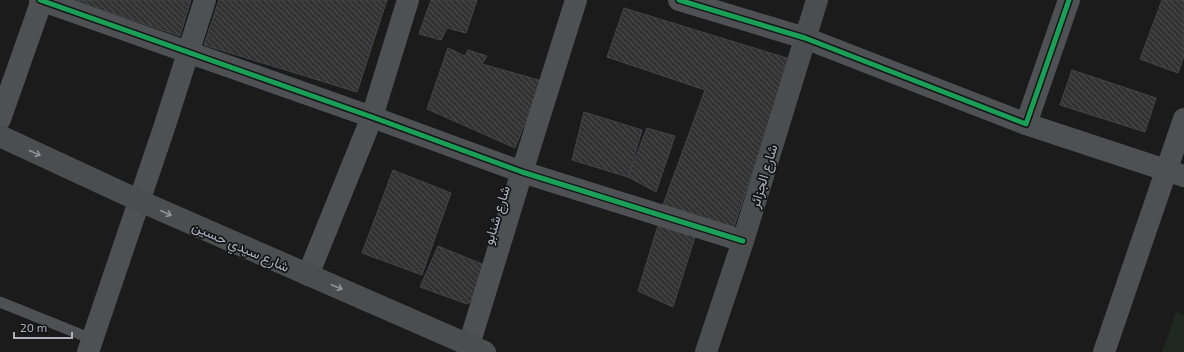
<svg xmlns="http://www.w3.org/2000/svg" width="1184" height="352" font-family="'Exo 2',Vazirmatn,sans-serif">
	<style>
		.garden { fill: #202821 }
		.building { fill: url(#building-back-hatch); stroke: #434447 }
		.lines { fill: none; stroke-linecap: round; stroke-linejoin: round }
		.lane { stroke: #4e5054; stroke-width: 11 }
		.street { stroke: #4e5054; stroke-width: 22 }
		.primary { stroke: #4c4d4f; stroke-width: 22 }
		.cycleway-casing { stroke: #151517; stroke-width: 8 }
		.cycleway { stroke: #1a9f57; stroke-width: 5 }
		.oneway { stroke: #8f939b }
		.labels { text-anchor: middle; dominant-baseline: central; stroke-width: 3.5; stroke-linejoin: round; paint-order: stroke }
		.street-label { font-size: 14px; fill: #acb1bc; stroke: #151517 }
	</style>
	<defs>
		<pattern id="building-back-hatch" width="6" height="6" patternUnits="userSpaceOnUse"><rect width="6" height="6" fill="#333"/><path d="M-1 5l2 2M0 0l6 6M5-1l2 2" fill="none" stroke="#4e4e4f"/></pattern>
	</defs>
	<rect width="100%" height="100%" fill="#1b1b1b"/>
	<polygon class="garden" points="1176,312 1184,315 1184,352 1162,352"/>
	<g class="building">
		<polygon points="72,0 191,0 180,36"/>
		<polygon points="219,0 387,0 357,92 204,45"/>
		<polygon points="431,0 477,0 466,33 447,28 441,40 419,34"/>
		<polygon points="1162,0 1184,0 1184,56 1178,73 1140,59"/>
		<polygon points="624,8 790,59 734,227 663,205 705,90 607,57"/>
		<polygon points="448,48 465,56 468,50 487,56 482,64 542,81 515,148 427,109"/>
		<polygon points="1072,70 1156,98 1145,132 1060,105"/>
		<polygon points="584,112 642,130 628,177 572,160"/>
		<polygon points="647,128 675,136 656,192 628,177"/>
		<polygon points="393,170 451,193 422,275 362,253"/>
		<polygon points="660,219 697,231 673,307 638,291"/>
		<polygon points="438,246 487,266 477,298 467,304 420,287"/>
	</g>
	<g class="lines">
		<polyline class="lane" points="0,302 92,339"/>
		<g class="street">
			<polyline points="40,0 372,117 522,172 743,241"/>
			<polyline points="679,0 805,38 1026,124 1069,0"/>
			<polyline points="0,119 42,0"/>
			<polyline points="1026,124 1184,176"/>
			<polyline points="308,275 372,117 408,0"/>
			<polyline points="469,345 522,172 576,0"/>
			<polyline points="88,352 164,128 205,0"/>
			<polyline points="1104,352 1184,119"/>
		</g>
		<g class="primary">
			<polyline points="0,136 140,201 485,352"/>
			<polyline points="706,352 743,241 817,0"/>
		</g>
		<defs>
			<g id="cycleway">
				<polyline points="40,0 372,117 522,172 743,241"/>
				<polyline points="679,0 805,38 1026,124 1069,0"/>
			</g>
		</defs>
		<use href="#cycleway" class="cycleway-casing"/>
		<use href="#cycleway" class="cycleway"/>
	</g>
	<defs><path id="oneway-shaft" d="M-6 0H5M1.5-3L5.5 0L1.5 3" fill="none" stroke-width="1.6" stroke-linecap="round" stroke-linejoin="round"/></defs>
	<g class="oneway">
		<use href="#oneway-shaft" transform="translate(35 153) rotate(25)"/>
		<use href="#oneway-shaft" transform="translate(166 213) rotate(24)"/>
		<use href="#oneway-shaft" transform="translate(337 287) rotate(23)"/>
	</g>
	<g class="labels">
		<g class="street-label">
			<text transform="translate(763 176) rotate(-73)">شارع الجزائر</text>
			<text transform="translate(496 215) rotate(-73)">شارع شنابو</text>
			<text transform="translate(241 246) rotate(24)">شارع سيدي حسين</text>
		</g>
	</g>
	<path d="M14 332v6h58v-6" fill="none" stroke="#acb1bc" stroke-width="2"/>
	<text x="20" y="332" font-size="12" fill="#acb1bc" stroke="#151517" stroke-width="3" paint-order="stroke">20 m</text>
</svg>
